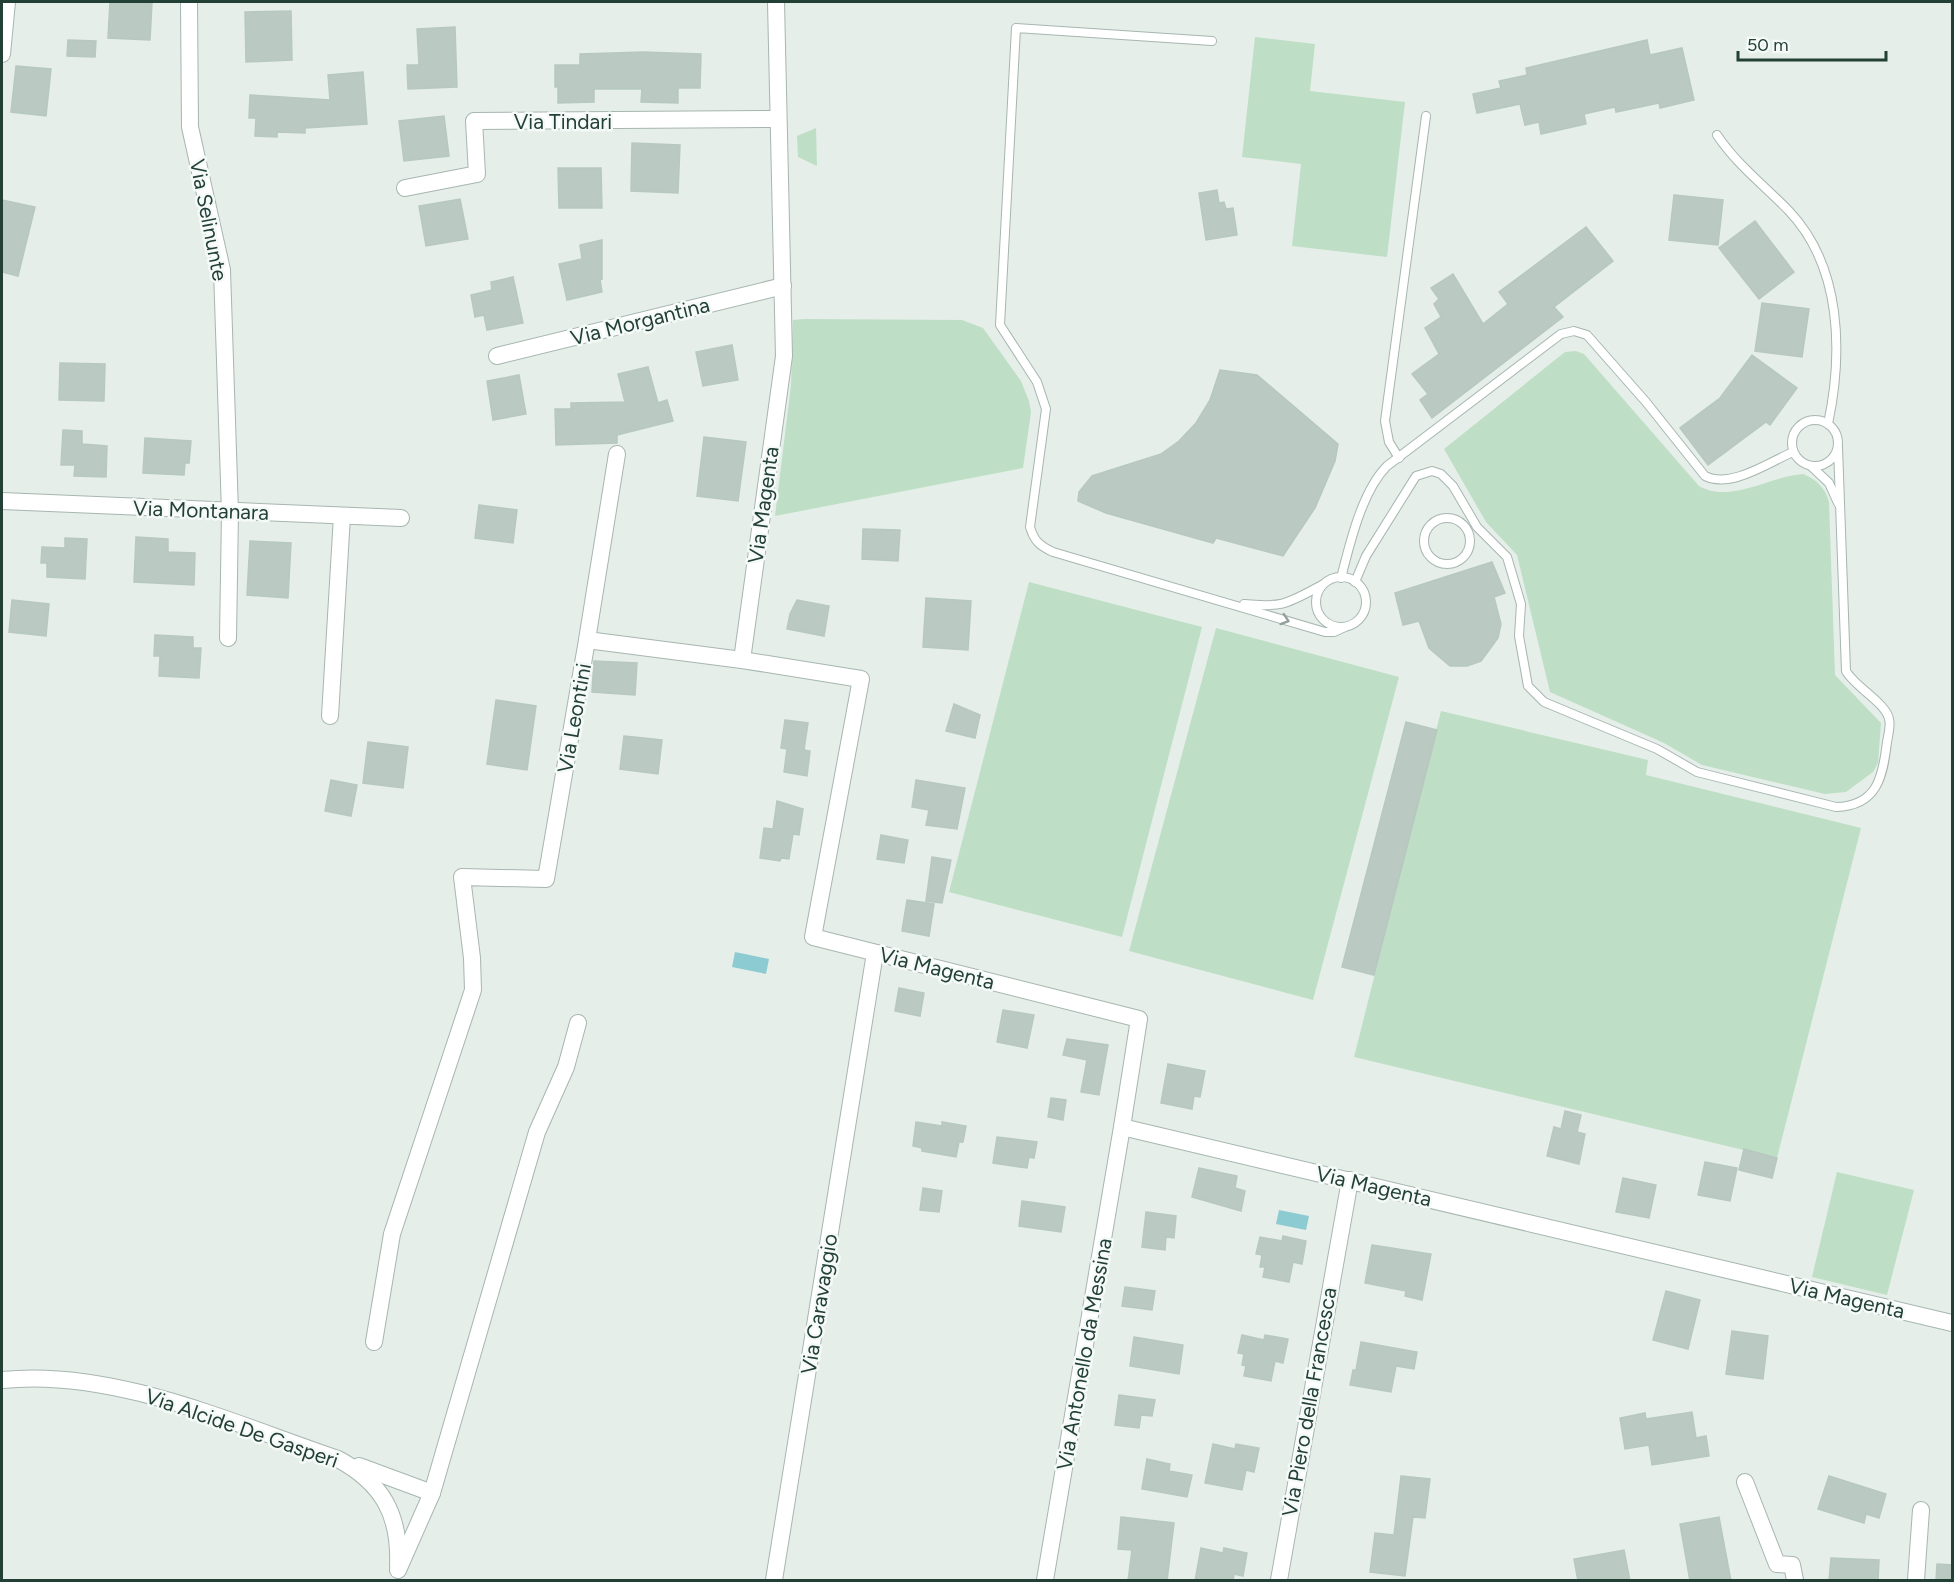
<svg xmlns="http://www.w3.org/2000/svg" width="1954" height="1582" font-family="Figtree,sans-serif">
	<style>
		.green { fill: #bedfc5 }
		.water { fill: #8dcbd3 }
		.building { fill: #bac9c2; stroke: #b7c8c0; stroke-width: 1.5 }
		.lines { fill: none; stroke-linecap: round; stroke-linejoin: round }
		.service-casing { stroke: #a7b6b0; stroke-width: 10 }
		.minor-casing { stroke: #a7b6b0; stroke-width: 18 }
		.service { stroke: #fff; stroke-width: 8 }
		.minor { stroke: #fff; stroke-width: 16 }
		.oneway { stroke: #91a09b }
		.labels { text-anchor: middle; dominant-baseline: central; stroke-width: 5; stroke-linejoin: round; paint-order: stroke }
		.street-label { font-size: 21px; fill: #234037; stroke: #f5faf8 }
	</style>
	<rect width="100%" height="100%" fill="#e5eee9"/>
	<g class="green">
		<polygon points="1255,37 1315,44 1310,91 1405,102 1387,257 1292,246 1301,164 1242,157"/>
		<polygon points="816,128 817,166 798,157 797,136"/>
		<polygon points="804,319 962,320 983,328 1021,381 1029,401 1031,412 1023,468 775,516 791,385 793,320"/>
		<path d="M1576 351 1584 354 1699 486C1730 504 1770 476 1803 474 1817 480 1825 487 1829 502L1835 675 1881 723 1878 763 1873 772 1846 792 1825 794 1702 765 1664 743 1550 692 1517 555 1486 522 1444 449 1565 352Z"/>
		<polygon points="1029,582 1202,627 1122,937 949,892"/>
		<polygon points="1216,628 1399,677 1313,1000 1129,951"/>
		<polygon points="1441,711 1648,760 1646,775 1861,828 1777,1158 1354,1057"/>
		<polygon points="1837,1172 1914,1190 1887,1295 1812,1277"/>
	</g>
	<g class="water">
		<polygon points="735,952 769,959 766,974 732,967"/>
		<polygon points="1279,1210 1309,1216 1306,1230 1276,1224"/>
	</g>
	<g class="building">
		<polygon points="110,2 152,2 150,40 108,38"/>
		<polygon points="291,11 292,60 246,62 245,12"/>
		<polygon points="455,27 457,87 408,89 407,65 419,65 417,29"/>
		<polygon points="68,40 96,41 95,57 67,56"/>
		<polygon points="1647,40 1650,55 1682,48 1694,100 1660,108 1659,103 1616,112 1615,107 1584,114 1586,124 1541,134 1539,122 1525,125 1520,104 1477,113 1473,94 1501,88 1499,81 1527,75 1526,68"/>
		<polygon points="643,52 701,54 700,88 678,88 678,103 641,102 642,89 594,89 594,102 558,103 558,87 555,87 555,65 580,65 580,54"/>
		<polygon points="16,66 51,69 46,116 11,112"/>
		<polygon points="363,72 367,124 305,128 305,133 277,132 277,137 255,136 256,118 249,118 250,95 330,100 328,75"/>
		<polygon points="444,116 449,156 404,161 399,121"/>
		<polygon points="632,143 680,145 678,193 631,191"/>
		<polygon points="558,168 601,168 602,208 559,208"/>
		<polygon points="1217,190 1219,203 1224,202 1226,209 1233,208 1237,235 1206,240 1199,193"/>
		<polygon points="1674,195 1723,200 1718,245 1669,240"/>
		<polygon points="460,199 468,239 426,246 419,206"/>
		<polygon points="2,200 35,207 18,276 2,272"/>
		<polygon points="1755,221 1794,272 1759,299 1719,248"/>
		<polygon points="1586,227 1613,261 1554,307 1563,317 1432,418 1420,400 1428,394 1412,374 1439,354 1425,328 1441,317 1434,304 1439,299 1431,288 1453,274 1483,324 1508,304 1499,292"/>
		<polygon points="602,240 602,279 600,280 602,292 567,300 559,264 582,259 580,245"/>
		<polygon points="513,277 523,323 487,330 484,315 475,317 471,295 492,290 491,282"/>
		<polygon points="1762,303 1809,309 1802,357 1755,351"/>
		<polygon points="732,345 738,380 703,386 696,352"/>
		<polygon points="1752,355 1797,388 1770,425 1766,422 1708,465 1680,428 1720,398"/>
		<polygon points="60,363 105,364 104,401 59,400"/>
		<polygon points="648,367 658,403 667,400 673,421 617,435 617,443 556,445 555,409 571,409 571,403 625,402 618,374"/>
		<polygon points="1220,370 1257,375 1338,444 1335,461 1315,508 1283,556 1216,538 1213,543 1106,513 1078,501 1079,492 1092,476 1161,454 1179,441 1196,423 1210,400"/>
		<polygon points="519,375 526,414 493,420 487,381"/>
		<polygon points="63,430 82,431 82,444 107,446 106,477 74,476 75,465 61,465"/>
		<polygon points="704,437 746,442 738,501 697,496"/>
		<polygon points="145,438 191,441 189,463 185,463 184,475 143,473"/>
		<polygon points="479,505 517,510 513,543 475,538"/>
		<polygon points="863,529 900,530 898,561 862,559"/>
		<polygon points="136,537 168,539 168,552 195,553 194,585 134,582"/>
		<polygon points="65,538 87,539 85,579 47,577 47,563 41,563 42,547 65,548"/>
		<polygon points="250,541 291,543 288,598 247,595"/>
		<polygon points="1492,562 1505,593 1494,597 1501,624 1498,638 1481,661 1467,666 1450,666 1429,648 1419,621 1403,625 1395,593"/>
		<polygon points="926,598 971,601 968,650 923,647"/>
		<polygon points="12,600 49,604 46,636 9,632"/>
		<polygon points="797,600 829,606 824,636 787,629 790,614"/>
		<polygon points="155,635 193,637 193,648 201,648 199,678 159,676 160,656 154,656"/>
		<polygon points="594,661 637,663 635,695 592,692"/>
		<polygon points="496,700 536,706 527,770 487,764"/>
		<polygon points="954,704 980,715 975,738 946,731"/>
		<polygon points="785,720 808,723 804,750 810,751 807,776 784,772 787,749 781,748"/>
		<polygon points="1406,722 1437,730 1374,975 1342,967"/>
		<polygon points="624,736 662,740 658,774 620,769"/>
		<polygon points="368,742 408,747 403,788 363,783"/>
		<polygon points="331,780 357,785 351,816 325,811"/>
		<polygon points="916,780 965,788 957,829 926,825 929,810 912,807"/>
		<polygon points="777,801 803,809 799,835 793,834 789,859 781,858 780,861 760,858 764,828 773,829"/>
		<polygon points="881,835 908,840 904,863 877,859"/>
		<polygon points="932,857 951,860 942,903 926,901"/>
		<polygon points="907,900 934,904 929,936 902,931"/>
		<polygon points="899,988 924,993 920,1016 895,1011"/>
		<polygon points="1003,1010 1034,1015 1027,1048 997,1042"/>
		<polygon points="1067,1039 1108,1045 1099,1095 1081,1092 1087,1060 1063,1055"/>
		<polygon points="1168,1064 1205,1071 1200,1097 1194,1096 1192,1109 1161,1103"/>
		<polygon points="1051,1098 1066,1100 1063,1120 1048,1117"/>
		<polygon points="1565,1111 1581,1115 1577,1132 1585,1134 1579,1164 1547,1156 1554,1127 1561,1129"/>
		<polygon points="916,1122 942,1126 942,1122 966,1126 963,1142 959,1142 956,1157 922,1151 922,1148 913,1146"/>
		<polygon points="997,1137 1037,1142 1034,1158 1029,1157 1027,1168 993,1163"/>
		<polygon points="1744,1149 1777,1158 1772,1178 1739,1170"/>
		<polygon points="1705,1162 1737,1168 1730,1201 1698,1195"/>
		<polygon points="1199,1168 1237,1176 1235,1188 1245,1191 1241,1211 1192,1197"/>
		<polygon points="1623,1178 1656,1185 1649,1218 1616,1212"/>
		<polygon points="923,1188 942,1191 939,1212 920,1210"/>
		<polygon points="1022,1201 1065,1207 1061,1232 1019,1226"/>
		<polygon points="1146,1212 1176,1216 1174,1238 1166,1237 1165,1250 1142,1247"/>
		<polygon points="1283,1236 1306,1241 1302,1264 1293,1262 1289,1282 1263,1277 1265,1267 1260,1267 1262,1255 1256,1254 1260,1237 1282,1241"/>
		<polygon points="1372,1245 1431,1254 1422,1300 1405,1296 1406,1291 1365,1283"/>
		<polygon points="1125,1287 1155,1291 1152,1310 1122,1306"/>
		<polygon points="1666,1291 1700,1300 1688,1349 1653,1340"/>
		<polygon points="1732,1331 1768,1336 1763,1379 1726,1374"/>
		<polygon points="1242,1335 1264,1340 1265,1335 1288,1339 1283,1363 1275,1361 1271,1381 1244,1376 1246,1366 1242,1365 1244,1354 1238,1353"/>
		<polygon points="1134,1337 1183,1345 1179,1374 1130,1366"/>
		<polygon points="1361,1342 1417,1352 1414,1369 1396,1366 1391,1392 1350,1385 1353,1370 1356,1370"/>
		<polygon points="1119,1395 1155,1400 1152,1416 1141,1415 1139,1428 1115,1425"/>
		<polygon points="1692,1412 1696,1438 1706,1436 1709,1456 1652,1465 1649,1445 1625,1449 1620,1418 1645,1413 1646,1419"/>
		<polygon points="1213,1444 1235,1449 1236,1444 1259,1448 1254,1472 1246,1470 1242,1490 1205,1483"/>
		<polygon points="1147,1459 1170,1464 1169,1471 1192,1475 1187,1497 1142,1489"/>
		<polygon points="1401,1476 1430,1479 1425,1518 1413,1517 1405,1576 1370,1572 1375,1533 1394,1535"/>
		<polygon points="1829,1476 1886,1494 1879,1518 1866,1514 1864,1523 1818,1509"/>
		<polygon points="1121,1517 1174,1523 1167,1581 1128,1581 1132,1550 1118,1549"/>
		<polygon points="1719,1517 1731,1581 1690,1581 1680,1524"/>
		<polygon points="1201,1548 1223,1553 1224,1548 1247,1553 1243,1576 1234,1574 1233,1581 1195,1581"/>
		<polygon points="1624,1550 1630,1581 1578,1581 1574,1559"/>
		<polygon points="1831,1558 1879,1560 1878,1581 1829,1581"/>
		<polygon points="1937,1564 1953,1565 1953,1581 1936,1581"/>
	</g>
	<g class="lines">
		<defs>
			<g id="service">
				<path d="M1212 41 1016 28 1000 325 1037 382 1046 409 1030 527C1034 541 1040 546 1053 552L1325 632H1334L1345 627"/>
				<path d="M1717 135C1737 165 1765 186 1789 211 1842 267 1843 353 1828 424"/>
				<circle cx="1815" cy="443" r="23"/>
				<polyline points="1399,458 1389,442 1385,421 1426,116"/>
				<polyline points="1811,466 1829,483 1838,503"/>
				<circle cx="1447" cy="541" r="23"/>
				<circle cx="1341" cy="602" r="25"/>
				<path d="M1341 578C1350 543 1362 491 1387 466L1561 334 1574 331 1587 335 1646 402 1705 476C1731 489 1769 462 1793 452"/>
				<path d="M1355 582 1366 556 1416 476 1432 471 1441 474 1453 486 1477 527 1507 557 1521 604 1519 636 1528 686 1544 702 1657 749 1697 772 1836 807C1877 806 1883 777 1887 742 1888 736 1891 725 1889 719 1886 703 1855 687 1846 671L1838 447"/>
				<path d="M1244 604C1284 608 1288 603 1322 585"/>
			</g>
			<g id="minor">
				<polyline points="189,2 190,127 222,270 230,512 228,638"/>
				<polyline points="776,2 784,356 742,660 861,679 813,937 1139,1019 1122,1127 1952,1323"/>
				<polyline points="2,54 7,2"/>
				<polyline points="405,188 477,174 474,121 778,119"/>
				<polyline points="497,356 783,286"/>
				<polyline points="2,501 401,518"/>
				<polyline points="587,640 617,454"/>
				<polyline points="330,716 342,516"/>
				<polyline points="374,1342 392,1234 473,990 472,958 462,877 546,879 587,640 742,660"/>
				<path d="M2 1380C113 1368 234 1424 338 1459 382 1483 400 1514 398 1565"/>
				<polyline points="359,1466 432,1493"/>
				<polyline points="1745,1482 1777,1564 1792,1565 1795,1580"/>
				<polyline points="398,1570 432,1493 537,1132 566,1067 578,1023"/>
				<polyline points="774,1580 875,953"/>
				<polyline points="1045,1580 1122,1127"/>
				<polyline points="1279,1580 1350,1180"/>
				<polyline points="1916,1580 1921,1510"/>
			</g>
		</defs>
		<use href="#service" class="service-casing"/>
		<use href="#minor" class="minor-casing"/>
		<use href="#service" class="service"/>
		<use href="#minor" class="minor"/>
	</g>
	<defs><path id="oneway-chevron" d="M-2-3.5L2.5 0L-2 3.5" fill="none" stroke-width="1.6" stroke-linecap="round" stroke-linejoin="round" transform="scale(1.5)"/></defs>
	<use class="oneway" href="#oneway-chevron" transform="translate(1285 620) rotate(18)"/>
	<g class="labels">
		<g class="street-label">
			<text x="563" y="121">Via Tindari</text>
			<text transform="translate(209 220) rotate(79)">Via Selinunte</text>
			<text transform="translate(640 321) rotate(-14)">Via Morgantina</text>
			<text transform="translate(763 505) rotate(-82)">Via Magenta</text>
			<text transform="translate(201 510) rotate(2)">Via Montanara</text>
			<text transform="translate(574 718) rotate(-80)">Via Leontini</text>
			<text transform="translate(937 968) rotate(14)">Via Magenta</text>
			<text transform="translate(1374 1186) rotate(13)">Via Magenta</text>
			<text transform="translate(1847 1298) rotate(13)">Via Magenta</text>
			<text transform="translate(819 1304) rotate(-81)">Via Caravaggio</text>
			<text transform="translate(1084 1354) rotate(-80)">Via Antonello da Messina</text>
			<text transform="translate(1309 1402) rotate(-80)">Via Piero della Francesca</text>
			<text transform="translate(242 1428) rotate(19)">Via Alcide De Gasperi</text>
		</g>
	</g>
	<rect width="1954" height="1582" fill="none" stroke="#234037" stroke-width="6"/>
	<path d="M1738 51v9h148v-9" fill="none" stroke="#234037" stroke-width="3"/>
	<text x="1747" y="51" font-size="18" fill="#234037" stroke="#f5faf8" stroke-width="4.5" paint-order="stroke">50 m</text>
</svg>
